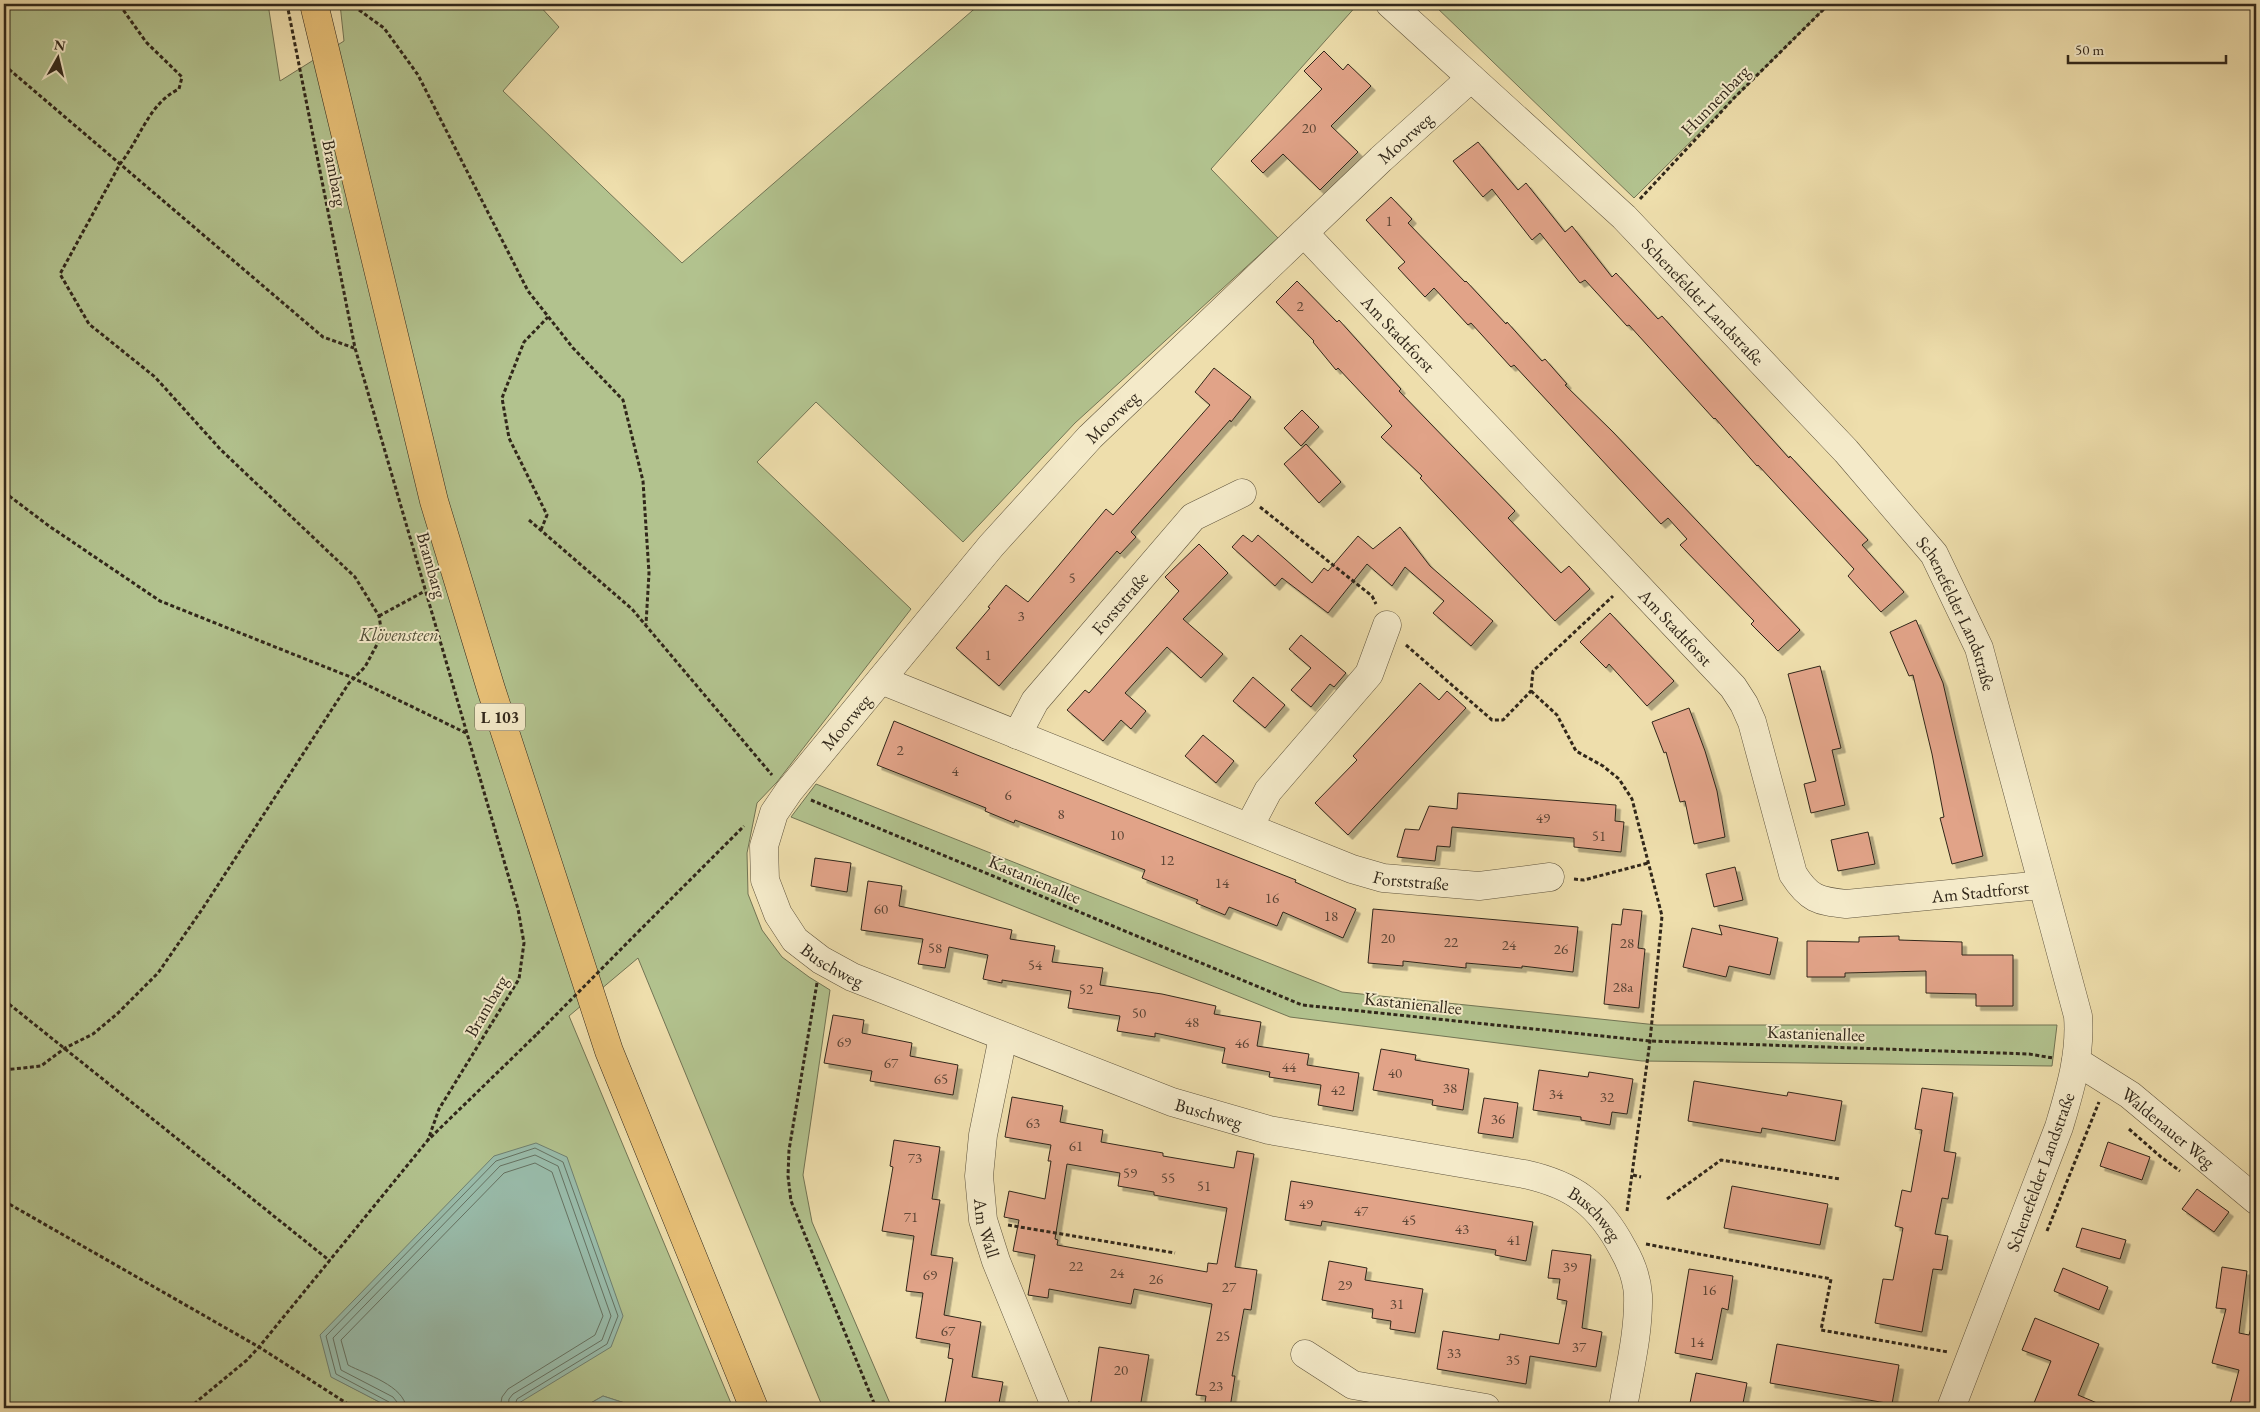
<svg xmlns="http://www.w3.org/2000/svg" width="2260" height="1412" font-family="'EB Garamond',serif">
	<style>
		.green { fill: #b2c28e; stroke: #727454 }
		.water { fill: #99bcab; stroke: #6f8071 }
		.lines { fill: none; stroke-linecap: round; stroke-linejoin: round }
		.shore { stroke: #657262; stroke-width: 1 }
		.building { fill: #e1a388; stroke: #31271a; fill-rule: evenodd; filter: url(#shadow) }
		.minor-casing { stroke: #60553e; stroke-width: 29 }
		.major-casing { stroke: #31271a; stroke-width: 29 }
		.path { stroke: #31271a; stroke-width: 3; stroke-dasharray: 4 2.5; stroke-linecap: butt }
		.minor { stroke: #f4eac9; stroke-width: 28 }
		.major { stroke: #e7bf76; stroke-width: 28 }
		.path-bridge { stroke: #31271a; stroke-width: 3; stroke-dasharray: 4 2.5; stroke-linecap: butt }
		.labels { text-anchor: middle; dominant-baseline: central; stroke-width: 4; stroke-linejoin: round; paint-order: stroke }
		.number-label { font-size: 15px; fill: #5d4636 }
		.shield { fill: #f4eac9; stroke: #6c624e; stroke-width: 1 }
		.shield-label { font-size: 16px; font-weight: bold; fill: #31271a }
		.street-label { font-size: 18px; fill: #31271a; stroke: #f4eac9 }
		.park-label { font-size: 18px; font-style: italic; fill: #514e37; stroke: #f4eac9 }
	</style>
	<defs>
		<filter id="shadow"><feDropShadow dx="4.5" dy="4.5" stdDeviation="0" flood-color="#0004"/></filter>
	</defs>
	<rect width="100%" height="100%" fill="#eedeac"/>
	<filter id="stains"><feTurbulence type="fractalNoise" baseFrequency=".004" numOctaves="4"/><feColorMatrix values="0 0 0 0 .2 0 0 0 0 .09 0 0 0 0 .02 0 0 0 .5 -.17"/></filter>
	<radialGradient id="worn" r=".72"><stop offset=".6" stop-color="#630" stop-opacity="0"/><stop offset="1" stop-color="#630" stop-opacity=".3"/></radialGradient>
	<g class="green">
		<polygon points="4,4 268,4 280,81 344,41 340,4 538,4 559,27 503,91 682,263 980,4 1358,4 1211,169 1278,238 1075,423 963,542 816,402 757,462 911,609 777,782 757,803 747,853 748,894 762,930 782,957 809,977 830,990 803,1175 812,1222 892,1408 823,1408 638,958 569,1016 733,1408 640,1408 603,1396 582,1408 519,1408 519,1403 332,1377 391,1408 4,1408"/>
		<polygon points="1433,4 1829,4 1634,198"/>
		<polygon points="816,784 1342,992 1657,1025 2057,1025 2052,1066 1642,1061 1290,1017 791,817"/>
	</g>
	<g class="water">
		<polygon points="536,1143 567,1157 623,1316 611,1347 519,1403 519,1408 391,1408 331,1377 320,1335 494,1156"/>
		<polygon points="603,1396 640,1408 582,1408"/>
	</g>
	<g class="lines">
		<g class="shore">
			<polyline points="392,1408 389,1402 336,1374 326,1336 496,1161 535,1148 563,1162 618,1316 607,1344 517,1399 514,1408"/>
			<polyline points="399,1408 397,1402 393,1397 341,1370 333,1338 500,1166 535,1155 558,1166 611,1316 602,1340 513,1394 509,1399 508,1408"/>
			<path d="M406 1408C405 1386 365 1374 348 1365L341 1340 504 1173 535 1163 552 1172 603 1316 595 1335 508 1389 502 1397 500 1408"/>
		</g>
	</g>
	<g class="building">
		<polygon points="1324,51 1343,70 1348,64 1371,86 1331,126 1358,152 1320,190 1283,154 1263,173 1251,161 1322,89 1304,71"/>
		<polygon points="1478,142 1518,190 1526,183 1565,232 1572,226 1612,277 1616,273 1658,319 1662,316 1789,458 1790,456 1868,540 1862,545 1904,592 1881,612 1848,576 1854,569 1758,465 1757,466 1715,418 1714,419 1629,325 1627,326 1585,280 1580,283 1540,233 1532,240 1492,189 1483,197 1453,161"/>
		<polygon points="1391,197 1412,219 1408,223 1465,282 1466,281 1506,324 1507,322 1542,361 1545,359 1567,384 1565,385 1613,432 1800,630 1778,651 1751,624 1754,621 1680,545 1687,539 1668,518 1661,524 1514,365 1511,367 1471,323 1468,325 1434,288 1425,297 1398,268 1405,262 1366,220"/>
		<polygon points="1297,281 1337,322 1339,320 1401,389 1399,391 1515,511 1508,518 1561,573 1569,566 1590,589 1555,621 1420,478 1422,476 1381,437 1392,426 1338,368 1336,370 1313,342 1314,341 1276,302"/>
		<polygon points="1214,368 1251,397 1231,422 1230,420 1131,532 1136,537 1120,554 1117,551 999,686 956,648 990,608 988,607 1006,585 1028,602 1106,509 1113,515 1210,405 1195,392"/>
		<polygon points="1302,410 1319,427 1301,446 1284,428"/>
		<polygon points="1306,444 1341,482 1319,503 1284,464"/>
		<polygon points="1400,527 1430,566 1493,621 1471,646 1433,613 1444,601 1405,567 1392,586 1367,564 1328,613 1282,578 1275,586 1232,547 1243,535 1252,542 1258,535 1312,583 1324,568 1328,571 1358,536 1373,549"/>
		<polygon points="1199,544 1228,573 1183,619 1223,654 1201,678 1167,647 1125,693 1146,711 1131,729 1121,720 1103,741 1067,710 1085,690 1089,693 1179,591 1165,577"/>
		<polygon points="1610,613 1674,681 1647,706 1609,664 1606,668 1580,642"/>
		<polygon points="1916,620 1943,683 1983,856 1952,864 1940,818 1944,817 1932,754 1913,675 1909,676 1890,632"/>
		<polygon points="1301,635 1346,673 1334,687 1330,684 1311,707 1291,690 1311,668 1289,649"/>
		<polygon points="1820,666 1841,748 1832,750 1845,805 1811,813 1804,784 1816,781 1788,674"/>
		<polygon points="1253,677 1285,705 1265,728 1233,701"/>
		<polygon points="1420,683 1439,700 1447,691 1466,708 1348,835 1315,803 1357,760 1353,756"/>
		<polygon points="1689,708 1705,751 1717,791 1725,837 1694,844 1685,801 1680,802 1666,752 1664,753 1652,722"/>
		<polygon points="894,721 977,755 1296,880 1295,882 1356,909 1343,938 1283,912 1277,926 1229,907 1225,915 1196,903 1198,900 1142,878 1145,870 1015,820 1014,823 985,811 986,808 877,765"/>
		<polygon points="1203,735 1234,761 1216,783 1185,756"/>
		<polygon points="1458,793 1616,805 1615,821 1624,822 1621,852 1574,847 1574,838 1452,827 1450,847 1437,846 1435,861 1397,857 1405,829 1419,830 1429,806 1457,809"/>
		<polygon points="1868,832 1875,864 1838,871 1831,840"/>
		<polygon points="815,858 851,863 847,892 811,886"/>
		<polygon points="1735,867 1743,900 1714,907 1706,874"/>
		<polygon points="868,881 902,886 899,906 1012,930 1010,939 1055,946 1052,962 1103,968 1100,985 1162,994 1216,1006 1214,1014 1261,1022 1257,1046 1309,1054 1307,1065 1359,1073 1353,1111 1318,1105 1321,1085 1269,1077 1270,1072 1222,1063 1225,1048 1155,1033 1155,1037 1117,1031 1120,1016 1068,1008 1071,991 1002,980 1002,983 983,979 988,955 949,947 945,968 918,964 923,939 861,930"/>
		<polygon points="1373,909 1578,927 1573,972 1522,966 1522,968 1466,963 1466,968 1403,961 1403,966 1368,963"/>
		<polygon points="1623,909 1642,911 1638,948 1645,949 1639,1008 1604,1004 1612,924 1621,925"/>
		<polygon points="1719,925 1778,938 1770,975 1729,966 1726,977 1683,967 1692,928 1722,935"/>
		<polygon points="1899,936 1899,940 1962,942 1962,955 2013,955 2013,1006 1976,1006 1976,994 1926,993 1926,971 1845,973 1845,977 1807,977 1807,941 1859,942 1859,937"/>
		<polygon points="833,1015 864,1020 862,1033 912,1043 910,1056 958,1065 953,1095 870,1081 872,1071 824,1063"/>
		<polygon points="1381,1049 1416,1055 1415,1060 1469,1069 1463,1110 1432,1105 1433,1100 1373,1090"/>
		<polygon points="1539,1070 1588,1077 1589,1072 1633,1079 1627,1114 1612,1112 1610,1125 1581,1120 1581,1117 1533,1110"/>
		<polygon points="1694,1081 1787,1096 1788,1092 1842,1101 1835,1141 1762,1128 1761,1133 1688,1121"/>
		<polygon points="1922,1088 1953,1093 1944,1151 1956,1153 1948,1199 1942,1198 1935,1234 1948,1236 1942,1270 1933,1269 1922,1332 1875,1323 1883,1279 1893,1280 1903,1228 1895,1226 1902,1190 1911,1192 1922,1130 1915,1129"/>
		<path d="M1012 1097 1063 1106 1060 1122 1103 1130 1101 1142 1163 1153V1156L1234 1168 1237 1151 1254 1154 1235 1267 1257 1270 1251 1310 1244 1309 1232 1376H1235L1230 1408H1204L1206 1396 1196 1395 1212 1304 1134 1289 1131 1304 1049 1289 1048 1298 1028 1295 1035 1255 1013 1251 1019 1220 1004 1217 1009 1191 1045 1199 1051 1161H1048L1051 1145 1005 1137ZM1067 1164 1120 1173 1118 1186 1154 1192V1195L1227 1208 1217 1264 1208 1263 1207 1272 1057 1245 1058 1240 1055 1239Z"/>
		<polygon points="1484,1098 1518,1103 1513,1138 1478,1133"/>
		<polygon points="894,1140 940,1147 932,1199 940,1200 931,1255 953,1258 944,1315 981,1322 972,1377 1003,1382 998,1408 944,1408 953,1359 948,1358 950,1344 916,1338 923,1293 906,1291 914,1236 882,1231 893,1167 890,1166"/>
		<polygon points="2108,1142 2150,1157 2142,1180 2100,1166"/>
		<polygon points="1291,1181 1533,1222 1526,1261 1495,1255 1496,1250 1322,1221 1321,1226 1285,1220"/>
		<polygon points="1732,1186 1828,1204 1820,1245 1724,1228"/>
		<polygon points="2197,1189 2229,1212 2214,1232 2182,1209"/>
		<polygon points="2082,1228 2126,1240 2120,1259 2076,1247"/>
		<polygon points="1552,1250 1591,1255 1582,1328 1602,1332 1596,1367 1530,1356 1526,1384 1437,1369 1443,1331 1499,1340 1500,1334 1559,1344 1567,1301 1557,1299 1560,1279 1548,1278"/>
		<polygon points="1329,1261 1367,1268 1365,1280 1423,1289 1415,1333 1390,1329 1391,1321 1372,1318 1373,1309 1322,1300"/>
		<polygon points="2222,1267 2247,1271 2239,1333 2249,1335 2251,1328 2256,1329 2256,1408 2229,1408 2239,1370 2212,1363 2226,1309 2216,1308"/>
		<polygon points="2063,1268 2108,1287 2099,1310 2054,1291"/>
		<polygon points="1689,1269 1733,1276 1728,1310 1722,1308 1712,1360 1675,1353"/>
		<polygon points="2035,1318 2099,1344 2078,1395 2109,1408 2032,1408 2051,1361 2022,1350"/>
		<polygon points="1777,1344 1899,1365 1892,1404 1770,1383"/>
		<polygon points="1099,1347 1149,1355 1140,1408 1090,1408"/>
		<polygon points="1696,1373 1747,1383 1742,1408 1689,1408"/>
	</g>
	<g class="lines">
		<defs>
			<g id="minor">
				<path id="s1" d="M1390 4 1624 217 1846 451 1934 554 1979 648 2078 1016C2081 1055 2070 1090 2059 1127L1951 1408"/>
				<path id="s2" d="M1471 78 1381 159 1090 437 991 546 789 791 774 813 764 846 765 880 778 914 795 940 821 960 852 977 1172 1102 1269 1130 1524 1174C1574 1185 1599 1204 1623 1249 1631 1263 1637 1279 1638 1295 1639 1333 1629 1371 1623 1408"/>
				<path id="s3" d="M1304 233 1733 687 1744 704 1752 722 1793 874C1809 899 1818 901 1846 904L2042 885"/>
				<path id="s4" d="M881 680 1352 869 1383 878 1479 886 1550 877"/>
				<path id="s5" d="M1017 735 1035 701 1193 517 1242 493"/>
				<polyline points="1249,827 1268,791 1369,674 1387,625"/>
				<path id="s6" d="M1003 1037 983 1135 979 1176 983 1220 996 1261 1056 1408"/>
				<path id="s7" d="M2076 1061 2130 1095 2256 1200"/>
				<polyline points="1305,1354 1353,1385 1486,1408"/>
			</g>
			<polyline id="major" points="314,4 434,501 491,689 609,1051 754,1408"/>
		</defs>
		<use href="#minor" class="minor-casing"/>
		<use href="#major" class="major-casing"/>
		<g class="path">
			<polyline points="287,4 355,348 518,909 524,943 519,979 439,1109 428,1140"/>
			<polyline points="359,10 384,28 418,75 528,291 573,348 623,400 643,481 649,573 646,624"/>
			<polyline points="4,65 323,337 354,348"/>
			<polyline points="1640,199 1734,98 1829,4"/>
			<polyline points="4,492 49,526 160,601 353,678 466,733"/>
			<polyline points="1260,507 1372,596 1376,604"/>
			<polyline points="529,520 632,609 772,775"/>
			<polyline points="541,530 547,515 509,438 502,398 524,342 548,317"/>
			<polyline points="379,616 425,591"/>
			<polyline points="1406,645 1492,720 1503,720 1531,691 1533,671 1613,596"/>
			<polyline points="1531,691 1557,715 1576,751 1603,766 1619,779 1632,799 1662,916 1650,1041 1627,1211"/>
			<polyline points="811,800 1302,1005 1650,1041 2029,1054 2053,1058"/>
			<polyline points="1574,879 1584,880 1648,863"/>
			<polyline points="638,932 744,826"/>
			<polyline points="817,983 789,1150 788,1176 791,1201 876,1408"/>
			<polyline points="4,1000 330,1261"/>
			<path d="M4 1070 41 1066 65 1048 93 1034 117 1014 158 973 203 908 349 683 365 667 382 635 379 616 355 577 221 450 155 377 89 324 60 274 120 164C140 139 149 103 179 89L182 77 146 42 119 4"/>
			<polyline points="2129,1129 2161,1157 2180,1171"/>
			<polyline points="1633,1175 1641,1177"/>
			<polyline points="1667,1199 1721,1160 1840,1179"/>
			<polyline points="4,1201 259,1347 354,1408"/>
			<polyline points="1008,1225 1175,1253"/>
			<polyline points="2047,1231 2099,1102"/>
			<polyline points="1646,1244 1831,1279 1821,1330 1948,1352"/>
			<polyline points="1078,1403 1106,1408"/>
			<polyline points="189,1408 247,1360 259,1347 428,1140 537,1034"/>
		</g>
		<use href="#minor" class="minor"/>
		<use href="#major" class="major"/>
		<polyline class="path-bridge" points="537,1034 638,932"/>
	</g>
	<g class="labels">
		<g class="number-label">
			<text x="1309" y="127">20</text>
			<text x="1389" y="220">1</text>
			<text x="1300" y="305">2</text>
			<text x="1072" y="577">5</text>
			<text x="1021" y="615">3</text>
			<text x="988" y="654">1</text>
			<text x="900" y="749">2</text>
			<text x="955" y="770">4</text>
			<text x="1008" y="794">6</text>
			<text x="1061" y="813">8</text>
			<text x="1543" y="817">49</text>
			<text x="1117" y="834">10</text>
			<text x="1599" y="835">51</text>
			<text x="1167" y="859">12</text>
			<text x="1222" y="882">14</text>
			<text x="1272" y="897">16</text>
			<text x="881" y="908">60</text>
			<text x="1331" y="915">18</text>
			<text x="1388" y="937">20</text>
			<text x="1451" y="941">22</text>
			<text x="1627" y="942">28</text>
			<text x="1509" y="944">24</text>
			<text x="935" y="947">58</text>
			<text x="1561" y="948">26</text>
			<text x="1035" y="964">54</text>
			<text x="1623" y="986">28a</text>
			<text x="1086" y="988">52</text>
			<text x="1139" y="1012">50</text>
			<text x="1192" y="1021">48</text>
			<text x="844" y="1041">69</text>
			<text x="1242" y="1042">46</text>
			<text x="891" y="1062">67</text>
			<text x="1289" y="1066">44</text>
			<text x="1395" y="1072">40</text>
			<text x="941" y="1078">65</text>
			<text x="1450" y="1087">38</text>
			<text x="1338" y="1089">42</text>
			<text x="1556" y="1093">34</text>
			<text x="1607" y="1096">32</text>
			<text x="1498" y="1118">36</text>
			<text x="1033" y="1122">63</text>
			<text x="1076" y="1145">61</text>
			<text x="915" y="1157">73</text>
			<text x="1130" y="1172">59</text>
			<text x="1168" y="1177">55</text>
			<text x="1204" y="1185">51</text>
			<text x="1306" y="1203">49</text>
			<text x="1361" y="1210">47</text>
			<text x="911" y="1216">71</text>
			<text x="1409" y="1219">45</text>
			<text x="1462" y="1228">43</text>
			<text x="1514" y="1239">41</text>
			<text x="1076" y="1265">22</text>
			<text x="1570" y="1266">39</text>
			<text x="1117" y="1272">24</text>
			<text x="930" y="1274">69</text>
			<text x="1156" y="1278">26</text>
			<text x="1345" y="1284">29</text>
			<text x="1229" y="1286">27</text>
			<text x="1709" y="1289">16</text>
			<text x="1397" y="1303">31</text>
			<text x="948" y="1330">67</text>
			<text x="1223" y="1335">25</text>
			<text x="1697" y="1341">14</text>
			<text x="1579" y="1346">37</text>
			<text x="1454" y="1352">33</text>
			<text x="1513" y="1359">35</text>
			<text x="1121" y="1369">20</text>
			<text x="1216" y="1385">23</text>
		</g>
		<rect class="shield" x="475" y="703.5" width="50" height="27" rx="4"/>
		<g class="shield-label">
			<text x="500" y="717">L 103</text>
		</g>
		<g class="street-label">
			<text transform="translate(1715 100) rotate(-46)">Hunnenbarg</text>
			<text transform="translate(1405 138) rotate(-42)">Moorweg</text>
			<text transform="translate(335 173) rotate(79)">Brambarg</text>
			<text stroke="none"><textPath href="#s1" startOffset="432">Schenefelder Landstraße</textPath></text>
			<text stroke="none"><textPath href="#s3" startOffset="138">Am Stadtforst</textPath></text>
			<text transform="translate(1112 417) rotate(-44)">Moorweg</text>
			<text transform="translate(432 565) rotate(74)">Brambarg</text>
			<text stroke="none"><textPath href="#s5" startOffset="168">Forststraße</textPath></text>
			<text stroke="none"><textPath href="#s1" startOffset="838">Schenefelder Landstraße</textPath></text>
			<text stroke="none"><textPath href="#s3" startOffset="542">Am Stadtforst</textPath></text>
			<text transform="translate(846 722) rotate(-50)">Moorweg</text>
			<text stroke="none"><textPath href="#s4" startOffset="568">Forststraße</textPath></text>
			<text transform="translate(1035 879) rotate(23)">Kastanienallee</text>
			<text stroke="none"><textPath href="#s3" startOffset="1021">Am Stadtforst</textPath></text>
			<text stroke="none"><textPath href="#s2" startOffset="1196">Buschweg</textPath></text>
			<text transform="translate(1413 1003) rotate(6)">Kastanienallee</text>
			<text transform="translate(486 1006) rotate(-60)">Brambarg</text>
			<text transform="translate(1816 1033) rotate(2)">Kastanienallee</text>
			<text stroke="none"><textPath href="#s2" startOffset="1601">Buschweg</textPath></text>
			<text stroke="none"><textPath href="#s7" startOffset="114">Waldenauer Weg</textPath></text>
			<text transform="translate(2040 1172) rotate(-70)">Schenefelder Landstraße</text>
			<text stroke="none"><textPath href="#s2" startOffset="2006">Buschweg</textPath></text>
			<text stroke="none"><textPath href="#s6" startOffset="194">Am Wall</textPath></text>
		</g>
		<g class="park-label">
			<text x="399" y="634">Klövensteen</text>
		</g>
	</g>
	<rect width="2260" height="1412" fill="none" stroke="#eedeac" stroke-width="20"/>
	<rect x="5" y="5" width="2250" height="1402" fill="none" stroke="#31271a" stroke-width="2.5"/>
	<rect x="10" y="10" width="2240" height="1392" fill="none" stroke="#31271a"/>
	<g transform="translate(58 58) rotate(8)" stroke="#f4eac9" stroke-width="4" paint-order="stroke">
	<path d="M0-4L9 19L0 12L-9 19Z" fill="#31271a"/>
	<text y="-8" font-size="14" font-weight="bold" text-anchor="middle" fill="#31271a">N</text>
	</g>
	<path d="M2068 55v8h158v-8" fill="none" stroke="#31271a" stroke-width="2.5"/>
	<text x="2075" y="55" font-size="15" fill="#31271a" stroke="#f4eac9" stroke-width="4" paint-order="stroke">50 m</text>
	<rect width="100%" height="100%" filter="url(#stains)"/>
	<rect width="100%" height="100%" fill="url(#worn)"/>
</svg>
